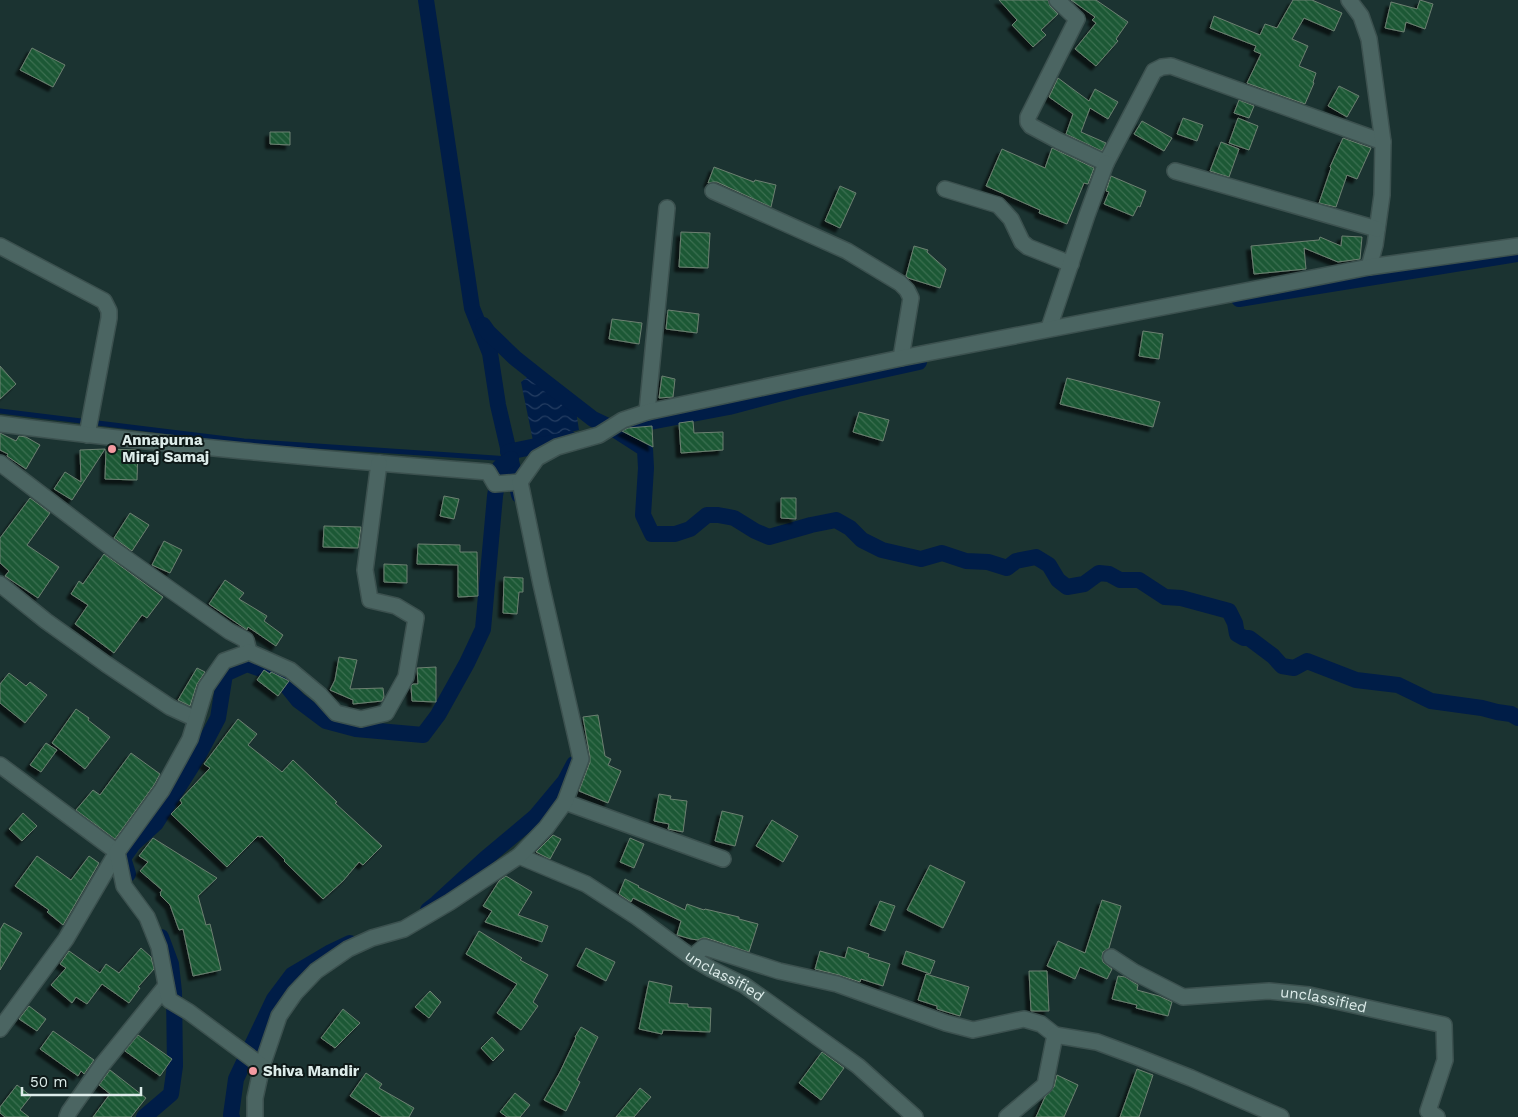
<svg xmlns="http://www.w3.org/2000/svg" width="1518" height="1117" font-family="'Work Sans',sans-serif">
	<style>
		.water { fill: url(#water-waves) }
		.lines { fill: none; stroke-linecap: round; stroke-linejoin: round }
		.stream { stroke: #001d47; stroke-width: 5 }
		.canal { stroke: #001d47; stroke-width: 16 }
		.building { fill: url(#building-back-hatch); stroke: #6c8071; filter: url(#shadow) }
		.street-casing { stroke: #3c514f; stroke-width: 18 }
		.street { stroke: #4b6562; stroke-width: 15 }
		.poi-dot { fill: #f49aa1; stroke: #0e1918; stroke-width: 2 }
		.labels { text-anchor: middle; dominant-baseline: central; stroke-width: 4; stroke-linejoin: round; paint-order: stroke }
		.poi-label { font-size: 15px; font-weight: bold; fill: #ddecea; stroke: #0e1918; text-anchor: start }
		.street-label { font-size: 15px; fill: #ddecea; stroke: #0e1918 }
	</style>
	<defs>
		<pattern id="water-waves" width="16" height="10" patternUnits="userSpaceOnUse" patternTransform="scale(1.25)"><rect width="16" height="10" fill="#001d47"/><path d="M0 5q4-4 8 0t8 0" fill="none" stroke="#253e62"/></pattern>
		<pattern id="building-back-hatch" width="6" height="6" patternUnits="userSpaceOnUse" patternTransform="scale(1.25)"><rect width="6" height="6" fill="#1b5834"/><path d="M-1 5l2 2M0 0l6 6M5-1l2 2" fill="none" stroke="#3c7052"/></pattern>
		<filter id="shadow"><feDropShadow dx="-4.5" dy="4.5" stdDeviation="1" flood-color="#0009"/></filter>
	</defs>
	<rect width="100%" height="100%" fill="#1b3331"/>
	<polygon class="water" points="529,376 576,411 579,430 533,441 521,382"/>
	<g class="lines">
		<polyline class="stream" points="0,411 244,441 511,459"/>
		<g class="canal">
			<polyline points="426,0 472,308 490,353 498,405 519,495"/>
			<polyline points="1239,299 1518,254"/>
			<polyline points="483,325 488,332 515,358 544,381 593,419 614,429 645,449 646,468 643,515 652,534 675,534 690,529 707,515 718,515 734,518 755,531 769,537 811,525 836,520 850,528 862,540 882,550 921,559 942,553 966,561 988,562 1007,568 1016,561 1036,557 1049,565 1058,580 1067,587 1084,584 1099,573 1109,574 1120,580 1139,580 1165,597 1181,598 1229,611 1235,623 1237,634 1244,638 1249,638 1273,656 1282,666 1294,668 1307,661 1356,680 1398,685 1431,701 1482,708 1497,712 1511,714 1518,718"/>
			<polyline points="608,430 729,407 797,389 919,362"/>
			<polyline points="508,452 570,439"/>
			<polyline points="128,874 123,858 133,844 156,823 198,756 218,718 225,674 247,664 278,675 298,700 326,721 356,729 423,735 438,715 467,663 483,629 495,496 500,467 511,459"/>
			<polyline points="428,910 437,903 485,859 535,817 565,781 574,764"/>
			<polyline points="144,1117 171,1094 175,1066 174,992 171,964 161,937"/>
			<polyline points="232,1117 231,1115 236,1079 274,999 292,975 331,952 350,943"/>
		</g>
	</g>
	<g class="building">
		<polygon points="999,0 1048,0 1050,6 1058,14 1041,30 1046,35 1033,47 1012,25 1017,20"/>
		<polygon points="1071,0 1096,0 1128,22 1116,39 1118,41 1096,66 1075,49 1096,23 1092,20 1095,17"/>
		<polygon points="1293,0 1312,0 1342,13 1334,31 1304,18 1292,39 1308,46 1299,66 1316,73 1313,82 1314,83 1305,104 1247,83 1261,54 1254,51 1256,46 1210,28 1214,16 1260,35 1265,24 1277,28"/>
		<polygon points="1420,0 1433,4 1425,29 1406,22 1404,32 1385,28 1391,2 1417,9"/>
		<polygon points="32,48 65,65 53,87 20,70"/>
		<polygon points="1058,78 1089,101 1095,89 1118,102 1108,119 1090,108 1081,132 1106,143 1102,151 1066,134 1073,114 1049,97"/>
		<polygon points="1339,86 1359,96 1347,117 1328,106"/>
		<polygon points="1239,100 1254,106 1249,118 1234,113"/>
		<polygon points="1183,118 1203,125 1197,141 1177,134"/>
		<polygon points="1238,118 1258,126 1249,150 1229,143"/>
		<polygon points="1142,121 1172,138 1164,151 1134,134"/>
		<polygon points="270,132 290,132 290,145 270,144"/>
		<polygon points="1343,138 1371,148 1357,179 1347,175 1336,207 1319,203 1331,168 1330,167"/>
		<polygon points="1221,142 1239,149 1229,177 1210,171"/>
		<polygon points="1052,148 1094,168 1088,184 1084,183 1067,224 1039,213 1040,210 986,186 1002,149 1045,168"/>
		<polygon points="714,167 754,182 755,180 776,185 771,207 717,182 713,182 708,183"/>
		<polygon points="1111,176 1146,191 1140,207 1138,206 1133,216 1104,204 1109,192 1106,191"/>
		<polygon points="840,186 856,193 840,228 825,221"/>
		<polygon points="681,232 710,233 708,268 679,267"/>
		<polygon points="1342,236 1362,237 1360,259 1338,262 1304,248 1306,269 1254,274 1251,246 1319,240 1320,237 1341,246"/>
		<polygon points="914,246 928,250 927,252 946,269 940,288 908,278 906,276"/>
		<polygon points="668,310 699,314 697,333 666,329"/>
		<polygon points="612,319 642,323 639,344 609,339"/>
		<polygon points="1143,331 1163,334 1159,359 1139,356"/>
		<polygon points="0,366 16,384 0,399"/>
		<polygon points="662,376 675,379 673,397 659,398"/>
		<polygon points="1067,378 1160,402 1153,427 1060,404"/>
		<polygon points="859,412 889,420 883,441 853,432"/>
		<polygon points="693,421 694,433 723,432 723,450 681,453 679,423"/>
		<polygon points="652,426 653,447 622,431 628,428"/>
		<polygon points="0,433 16,441 19,436 26,437 40,445 26,469 7,456 8,454 0,450"/>
		<polygon points="105,449 72,500 54,489 65,472 81,482 80,450"/>
		<polygon points="106,449 138,450 137,480 105,479"/>
		<polygon points="444,496 459,499 454,519 440,516"/>
		<polygon points="30,498 50,513 27,545 59,567 38,598 5,576 9,571 0,563 0,538"/>
		<polygon points="781,498 796,498 796,519 781,518"/>
		<polygon points="130,513 149,525 132,551 114,538"/>
		<polygon points="324,526 361,527 358,548 323,547"/>
		<polygon points="164,541 182,550 170,573 152,565"/>
		<polygon points="418,544 460,545 460,552 477,552 478,596 458,597 458,565 417,564"/>
		<polygon points="104,554 163,597 147,618 142,615 114,653 75,624 88,605 71,594 79,581 83,584"/>
		<polygon points="384,564 407,565 407,583 384,582"/>
		<polygon points="504,577 523,578 523,592 519,592 517,614 503,613"/>
		<polygon points="225,580 244,593 239,599 267,616 264,621 283,635 276,646 248,627 247,630 209,604"/>
		<polygon points="339,657 357,660 350,689 383,688 384,697 382,701 353,704 353,700 330,690 335,680"/>
		<polygon points="436,667 436,702 412,701 411,686 413,684 418,684 417,668"/>
		<polygon points="197,668 205,672 197,684 190,706 178,700"/>
		<polygon points="264,670 270,674 271,672 289,681 278,696 257,680"/>
		<polygon points="9,673 26,686 30,682 47,695 25,723 0,703 0,684"/>
		<polygon points="76,709 89,718 88,720 110,737 85,769 52,743"/>
		<polygon points="598,715 605,756 611,759 608,765 621,771 608,803 579,791 590,762 590,757 583,717"/>
		<polygon points="238,719 257,734 248,745 282,772 293,760 337,802 335,803 382,846 363,865 359,862 343,881 323,899 284,861 285,860 262,836 260,837 258,836 227,867 171,814 182,803 180,800 210,768 204,764"/>
		<polygon points="46,743 57,750 41,772 30,765"/>
		<polygon points="131,753 160,774 154,785 115,839 76,810 93,790 100,795"/>
		<polygon points="659,794 671,796 670,799 687,801 683,832 668,829 669,824 654,821"/>
		<polygon points="722,811 743,816 735,846 715,841"/>
		<polygon points="23,813 37,826 22,841 9,829"/>
		<polygon points="772,820 798,836 783,862 756,846"/>
		<polygon points="553,835 561,839 550,859 536,852"/>
		<polygon points="153,838 217,878 198,896 206,925 210,924 221,970 193,976 183,929 179,930 170,905 160,895 161,894 160,893 162,890 140,871 148,862 139,856"/>
		<polygon points="630,838 644,844 634,868 620,862"/>
		<polygon points="37,856 71,880 89,856 99,863 63,925 47,912 49,910 15,886"/>
		<polygon points="930,865 965,882 943,928 907,910"/>
		<polygon points="506,876 532,892 518,915 548,926 542,942 485,922 492,911 483,906 499,881"/>
		<polygon points="625,879 639,886 638,887 685,910 687,904 704,910 705,909 739,917 739,919 758,924 749,952 707,938 702,938 698,940 691,939 677,935 681,921 633,898 631,902 619,894"/>
		<polygon points="1102,900 1121,906 1109,948 1103,952 1102,956 1103,962 1112,969 1107,979 1080,967 1075,979 1047,966 1058,941 1085,953"/>
		<polygon points="880,901 895,906 885,931 870,925"/>
		<polygon points="4,923 22,933 0,970 0,930"/>
		<polygon points="479,931 522,958 520,960 548,975 533,1002 538,1006 521,1030 497,1013 517,984 466,954"/>
		<polygon points="848,947 869,954 868,957 890,964 883,986 861,979 860,982 839,975 815,969 820,951 845,958"/>
		<polygon points="141,948 151,957 154,969 138,987 140,988 129,1003 102,984 87,1004 76,997 72,1003 51,985 66,968 60,964 69,951 100,973 106,964 119,973"/>
		<polygon points="586,948 615,962 606,981 577,966"/>
		<polygon points="906,951 935,961 930,974 902,964"/>
		<polygon points="1029,971 1047,971 1049,1011 1031,1011"/>
		<polygon points="926,974 969,987 960,1016 937,1009 937,1006 918,1000"/>
		<polygon points="1118,976 1125,977 1138,985 1137,990 1159,996 1172,1002 1168,1016 1136,1008 1137,1005 1112,999"/>
		<polygon points="649,981 672,986 669,1003 688,1004 688,1007 711,1008 710,1032 663,1030 662,1034 639,1029"/>
		<polygon points="430,991 441,1002 429,1018 415,1007"/>
		<polygon points="29,1006 46,1019 37,1031 19,1019"/>
		<polygon points="343,1009 360,1023 335,1048 321,1038"/>
		<polygon points="581,1027 598,1037 577,1080 580,1082 566,1111 544,1100 560,1072 576,1038 575,1037"/>
		<polygon points="53,1031 94,1060 84,1074 81,1071 78,1076 40,1049"/>
		<polygon points="138,1035 172,1059 160,1076 125,1051"/>
		<polygon points="492,1037 504,1050 493,1061 481,1048"/>
		<polygon points="822,1052 844,1068 821,1100 799,1083"/>
		<polygon points="1137,1069 1153,1075 1139,1117 1120,1117"/>
		<polygon points="110,1070 146,1098 131,1117 93,1117 110,1094 99,1085"/>
		<polygon points="366,1073 382,1084 379,1088 414,1108 409,1117 382,1117 350,1096"/>
		<polygon points="1057,1075 1078,1085 1064,1117 1036,1117 1045,1097 1054,1087"/>
		<polygon points="17,1085 31,1096 20,1110 29,1117 5,1117 0,1113 0,1107"/>
		<polygon points="640,1088 651,1097 634,1117 616,1117"/>
		<polygon points="515,1093 530,1105 520,1117 507,1117 500,1112"/>
	</g>
	<g class="lines">
		<defs>
			<g id="street">
				<polyline points="1057,0 1077,19 1028,117 1028,122 1031,126 1059,141 1106,163 1154,71 1162,67 1171,66 1383,142"/>
				<polyline points="1349,0 1361,16 1369,39 1383,142 1382,195 1375,245 1369,267"/>
				<polyline points="1175,171 1377,229"/>
				<polyline points="945,189 998,205 1011,219 1022,242 1028,247 1071,264"/>
				<polyline points="713,191 847,251 900,283 907,290 911,298 901,358"/>
				<polyline points="0,246 104,301 109,311 109,318 87,435"/>
				<polyline points="1049,328 1087,215 1106,163"/>
				<polyline points="647,412 667,208"/>
				<path d="M0 424C162 445 325 459 488 472L495 484 520 482"/>
				<polyline points="0,463 117,552 229,631 246,640 249,652"/>
				<polyline points="0,584 46,621 106,664 170,707 196,719"/>
				<polyline points="0,765 117,852 66,939 0,1029"/>
				<polyline points="565,802 723,859"/>
				<path id="s1" d="M519 856 586 884 637 917 694 959 711 969 744 985 858 1066 915 1117"/>
				<path id="s2" d="M1111 957 1134 972 1183 997 1269 991 1309 995 1444 1025 1445 1060 1428 1111 1437 1117"/>
				<polyline points="694,959 697,953 704,947 779,971 837,984 946,1023 973,1030 1024,1019 1041,1024 1055,1035"/>
				<polyline points="262,1066 279,1016 295,993 316,971 348,949 372,938 404,929 450,902 519,856 546,828 565,802 581,759 541,584 520,482 537,458 557,447 599,435 623,420 647,412 901,358 1369,267 1518,246"/>
				<polyline points="67,1117 69,1112 102,1065 166,986"/>
				<polyline points="255,1117 255,1098 262,1066 189,1012 169,1000 159,947 147,917 124,886 117,852 162,790 190,739 206,687 224,661 249,652 290,670 320,695 336,713 361,719 386,713 406,677 416,618 396,606 370,600 365,570 379,463"/>
				<polyline points="1007,1117 1045,1085 1055,1035 1097,1042 1135,1056 1191,1078 1281,1117"/>
			</g>
		</defs>
		<use href="#street" class="street-casing"/>
		<use href="#street" class="street"/>
	</g>
	<g class="poi-dot">
		<circle cx="112" cy="449" r="5"/>
		<circle cx="253" cy="1071" r="5"/>
	</g>
	<g class="labels">
		<g class="poi-label">
			<text x="122" y="440">Annapurna<tspan x="122" dy="17">Miraj Samaj</tspan></text>
			<text x="263" y="1071">Shiva Mandir</text>
		</g>
		<g class="street-label">
			<text stroke="none"><textPath href="#s1" startOffset="239">unclassified</textPath></text>
			<text stroke="none"><textPath href="#s2" startOffset="224">unclassified</textPath></text>
		</g>
	</g>
	<path d="M22 1087v8h119v-8" fill="none" stroke="#ddecea" stroke-width="2.5"/>
	<text x="30" y="1087" font-size="15" fill="#ddecea" stroke="#0e1918" stroke-width="4" paint-order="stroke">50 m</text>
</svg>
